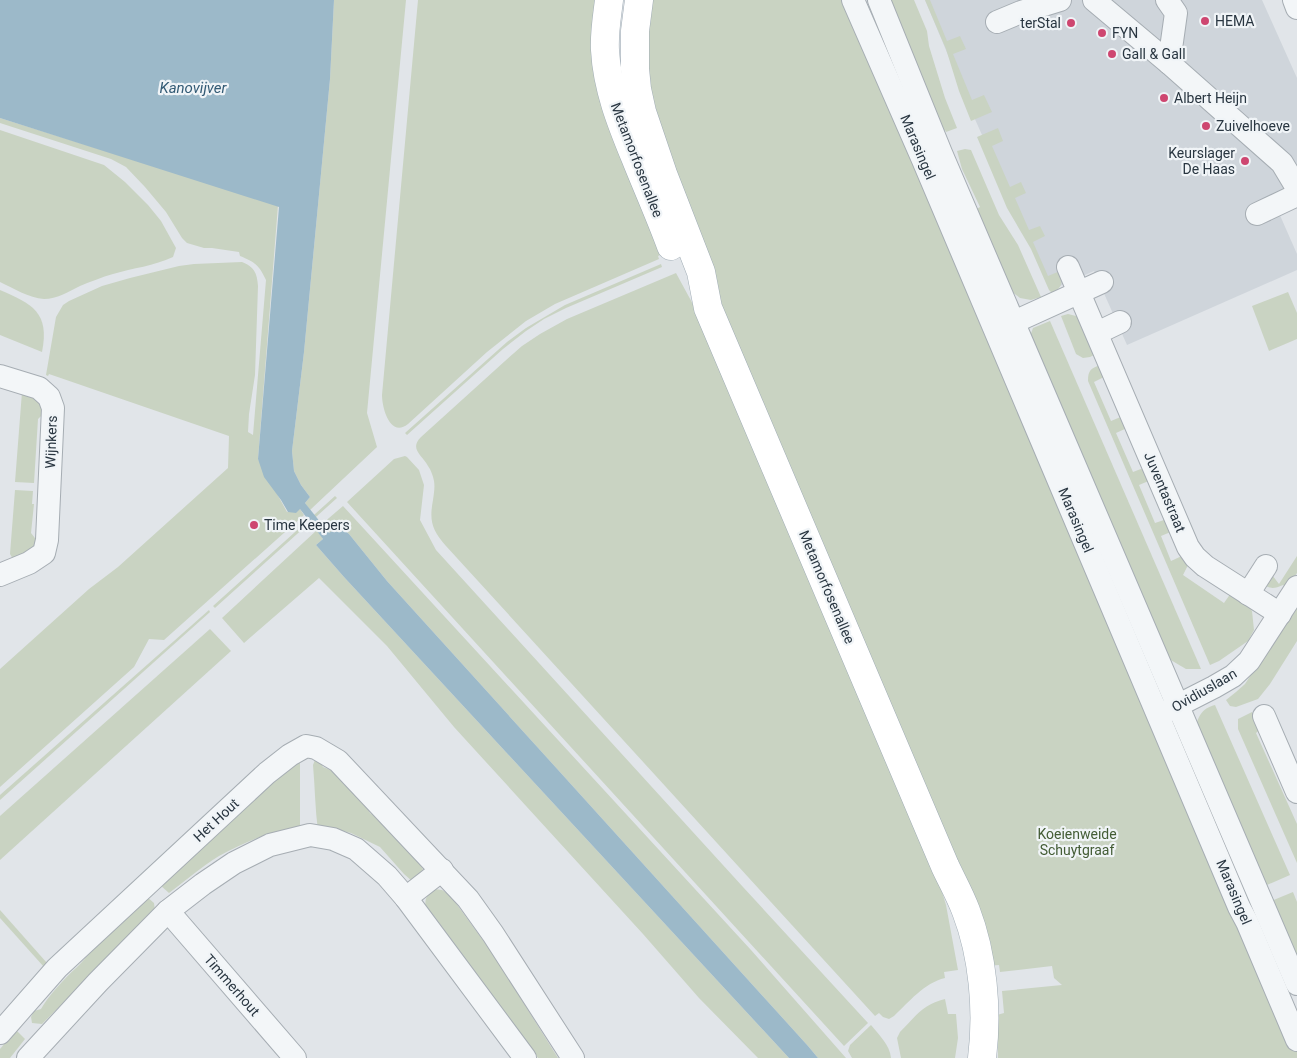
<svg xmlns="http://www.w3.org/2000/svg" width="1297" height="1058" font-family="Roboto,sans-serif">
	<style>
		.built { fill: #cfd5db }
		.green { fill: #c9d3c2 }
		.water { fill: #9cb9c9 }
		.lines { fill: none; stroke-linecap: round; stroke-linejoin: round }
		.minor-casing { stroke: #a6adb3; stroke-width: 24 }
		.major-casing { stroke: #a0acb5; stroke-width: 29 }
		.minor { stroke: #f3f6f8; stroke-width: 22 }
		.major { stroke: #fff; stroke-width: 28 }
		.poi-dot { fill: #ce4670; stroke: #f0f4f7; stroke-width: 2 }
		.labels { text-anchor: middle; dominant-baseline: central; stroke-width: 4.5; stroke-linejoin: round; paint-order: stroke }
		.poi-label { font-size: 14px; fill: #293641; stroke: #f0f4f7; text-anchor: start }
		.street-label { font-size: 14px; fill: #293641; stroke: #f0f4f7 }
		.park-label { font-size: 14px; fill: #445d36; stroke: #f0f4f7 }
		.water-label { font-size: 15px; font-style: italic; fill: #335b75; stroke: #f0f4f7 }
	</style>
	<rect width="100%" height="100%" fill="#e1e5e9"/>
	<polygon class="built" points="925,0 1262,0 1297,78 1297,193 1275,204 1297,254 1297,270 1127,345 1094,271 1051,290 974,117"/>
	<g class="green">
		<polygon points="334,0 406,0 367,413 377,447 310,510 305,503 310,497 301,485 294,471 292,451 304,352 330,79"/>
		<path d="M418 0H600L667 252 658 256 659 259 555 304 526 321 487 352 408 424C390 438 382 408 382 395Z"/>
		<polygon points="651,0 848,0 968,281 969,298 985,336 1007,373 1297,1046 1297,1058 998,1058 997,1015 1004,1013 1002,991 1062,985 1054,978 1052,966 1000,972 999,965 985,966 726,326 652,97 648,62 647,43"/>
		<polygon points="890,0 914,0 927,31 929,46 945,98 957,128 946,132 945,130 937,132"/>
		<polygon points="925,0 930,0 947,41 960,36 966,49 953,54 972,100 984,95 992,112 971,121 959,91 946,49"/>
		<path d="M0 118 278 205 258 459 287 512 300 509 304 515 164 640 149 639 134 667 0 787V669L89 589 118 567 228 468 229 436 49 374 48 376 46 375 56 317 63 305 69 301 102 286 130 278 179 266 194 264 242 262C255 267 257 274 258 286L255 375 249 414 248 432 253 435 266 280C259 265 255 262 240 256L239 252 212 248H204L187 243 182 238 166 212 145 187 126 167 111 159 0 123Z"/>
		<path d="M998 128 1003 141 992 146 1010 187 1021 182 1026 193 1015 198 1029 230 1040 226 1045 236 1033 242 1048 276 1060 271C1063 282 1063 287 1052 293L1049 290 1031 249 1007 208 977 137Z"/>
		<path d="M0 130 104 165 125 182 148 205 161 221 176 248 173 257C154 266 133 268 113 274 102 277 90 282 80 286 68 292 57 299 44 299 29 298 13 288 0 282Z"/>
		<polygon points="965,149 971,150 999,215 1018,245 1041,297 1031,300 1020,298 1006,287 972,212 980,207 962,169 957,151"/>
		<polygon points="661,264 662,267 566,308 544,319 526,331 503,349 407,435 405,433 507,342 526,328 565,305"/>
		<path d="M676 273 695 308 940 885 946 905 958 970 944 972 945 978C924 983 909 1002 894 1016L889 1019 883 1017 879 1013 875 1016 446 546C432 530 429 521 433 500 434 493 435 487 434 481 433 476 431 470 428 466 422 455 409 449 421 437L505 361 522 346 540 334 567 319Z"/>
		<path d="M0 290C32 304 50 312 42 352L0 335Z"/>
		<polygon points="1288,292 1297,313 1297,339 1269,351 1252,306"/>
		<polygon points="1068,314 1076,316 1082,322 1096,354 1090,357 1083,358 1076,354 1061,316"/>
		<polygon points="1050,321 1201,669 1186,669 1169,659 1028,342 1033,328"/>
		<path d="M1101 365 1106 376 1094 382 1111 421 1123 416 1127 428 1116 433 1133 472 1146 467 1151 480 1139 485 1155 523 1167 519 1173 531 1161 536 1171 561 1184 555 1188 565 1183 575 1224 603 1231 593 1245 602 1252 611 1254 630 1248 641 1219 661 1210 665 1088 381C1088 370 1091 368 1101 365Z"/>
		<polygon points="22,392 37,398 44,413 38,419 34,483 15,482"/>
		<polygon points="405,456 407,457 419,470 424,485 420,520 436,550 743,887 868,1023 844,1046 347,502 394,459"/>
		<polygon points="15,490 33,491 32,504 34,504 31,533 38,542 34,549 13,559 10,554"/>
		<polygon points="335,496 337,498 216,607 215,608 213,606"/>
		<polygon points="343,506 751,950 846,1058 818,1058 808,1046 387,581 349,534 339,526 329,533 322,524"/>
		<polygon points="317,530 323,539 316,545 344,577 789,1058 758,1058 699,998 643,934 454,727 387,646 319,578 244,643 222,618"/>
		<path d="M1297 556V573L1287 588 1283 585C1274 589 1270 589 1262 584L1269 571 1279 584Z"/>
		<polygon points="1297,603 1297,641 1270,684 1258,699 1236,707 1230,706 1226,700 1236,692 1245,684"/>
		<polygon points="209,610 210,612 0,800 0,795"/>
		<polygon points="210,629 231,651 0,860 0,816"/>
		<path d="M1215 705 1290 875 1260 888 1194 730C1199 717 1200 709 1215 705Z"/>
		<polygon points="1252,712 1263,727 1256,733 1297,824 1297,863 1238,729 1238,719"/>
		<path d="M315 760 320 761 323 767 333 771 366 805 370 813 380 820 418 862 423 869 420 876 412 881 404 874 380 847 351 833 335 829 318 831C315 809 315 787 313 765Z"/>
		<path d="M300 761V827L286 832 283 830C261 835 239 845 219 856 201 867 185 881 169 893L160 885 281 774Z"/>
		<path d="M434 889 442 890 450 895 493 954 558 1058H538L434 916 426 913C425 901 424 897 434 889Z"/>
		<polygon points="1293,892 1297,902 1297,968 1269,902"/>
		<path d="M147 897 154 903 155 911 42 1024 32 1023 31 1017 34 1011 41 1009C48 996 65 978 76 968 80 964 83 961 87 956Z"/>
		<polygon points="0,910 47,963 44,967 0,918"/>
		<path d="M945 999 948 1014H956L958 1038 955 1058H901L897 1038 900 1032C915 1017 923 1004 945 999Z"/>
		<path d="M871 1025C879 1035 890 1045 891 1058H852L848 1051 850 1045Z"/>
		<polygon points="16,1030 25,1039 10,1058 0,1058 0,1049"/>
	</g>
	<polygon class="water" points="0,0 334,0 330,79 304,352 292,451 294,471 301,485 310,497 305,503 329,533 339,526 349,534 387,581 808,1046 818,1058 789,1058 344,577 316,545 323,539 300,509 296,513 288,512 281,500 264,477 258,459 279,207 0,118"/>
	<g class="lines">
		<defs>
			<g id="minor">
				<polyline points="853,0 923,160 1239,907 1247,922 1297,1040"/>
				<polyline points="879,0 941,153 1297,984"/>
				<polyline points="1094,0 1169,63 1282,163 1297,188"/>
				<polyline points="1167,0 1176,13 1169,63"/>
				<polyline points="1294,0 1297,8"/>
				<polyline points="997,22 1021,12 1060,0"/>
				<polyline points="1257,214 1297,195"/>
				<polyline points="1068,267 1188,547 1195,557 1205,566 1280,614"/>
				<polyline points="1001,328 1102,282"/>
				<polyline points="1097,333 1120,322"/>
				<polyline points="0,376 39,388 49,397 53,408 47,540 44,553 29,563 0,575"/>
				<polyline points="1248,594 1266,566"/>
				<polyline points="1163,713 1214,687 1233,676 1249,661 1297,587"/>
				<polyline points="1264,716 1297,792"/>
				<polyline points="406,898 442,870"/>
				<polyline points="168,911 295,1058"/>
				<polyline points="0,1033 57,968 267,773 290,755 306,746 316,748 338,761 468,899 493,934 573,1058"/>
				<polyline points="28,1058 98,982 168,911 203,884 234,863 270,845 310,835 333,839 356,849 387,876 406,898 525,1058"/>
			</g>
			<g id="major">
				<path d="M609 0C607 17 604 33 605 50 607 88 621 123 635 157 647 187 660 216 671 246"/>
				<path d="M639 0 635 31V69L637 89 642 112 663 174 701 272 708 308 945 866C952 881 960 895 966 911 983 955 988 1011 982 1058"/>
			</g>
		</defs>
		<use href="#minor" class="minor-casing"/>
		<use href="#major" class="major-casing"/>
		<use href="#minor" class="minor"/>
		<use href="#major" class="major"/>
	</g>
	<g class="poi-dot">
		<circle cx="1205" cy="21" r="5"/>
		<circle cx="1071" cy="23" r="5"/>
		<circle cx="1102" cy="33" r="5"/>
		<circle cx="1112" cy="54" r="5"/>
		<circle cx="1164" cy="98" r="5"/>
		<circle cx="1206" cy="126" r="5"/>
		<circle cx="1245" cy="161" r="5"/>
		<circle cx="254" cy="525" r="5"/>
	</g>
	<g class="labels">
		<g class="poi-label">
			<text x="1215" y="21">HEMA</text>
			<text x="1061" y="23" text-anchor="end">terStal</text>
			<text x="1112" y="33">FYN</text>
			<text x="1122" y="54">Gall &amp; Gall</text>
			<text x="1174" y="98">Albert Heijn</text>
			<text x="1216" y="126">Zuivelhoeve</text>
			<text x="1235" y="153" text-anchor="end">Keurslager<tspan x="1235" dy="16">De Haas</tspan></text>
			<text x="264" y="525">Time Keepers</text>
		</g>
		<g class="street-label">
			<text transform="translate(918 147) rotate(67)">Marasingel</text>
			<text transform="translate(637 160) rotate(69)">Metamorfosenallee</text>
			<text transform="translate(51 442) rotate(-88)">Wijnkers</text>
			<text transform="translate(1165 492) rotate(67)">Juventastraat</text>
			<text transform="translate(1076 520) rotate(67)">Marasingel</text>
			<text transform="translate(827 587) rotate(67)">Metamorfosenallee</text>
			<text transform="translate(1204 690) rotate(-30)">Ovidiuslaan</text>
			<text transform="translate(216 820) rotate(-43)">Het Hout</text>
			<text transform="translate(1234 892) rotate(67)">Marasingel</text>
			<text transform="translate(232 985) rotate(49)">Timmerhout</text>
		</g>
		<g class="park-label">
			<text x="1077" y="834">Koeienweide<tspan x="1077" dy="16">Schuytgraaf</tspan></text>
		</g>
		<g class="water-label">
			<text x="193" y="88">Kanovijver</text>
		</g>
	</g>
</svg>
